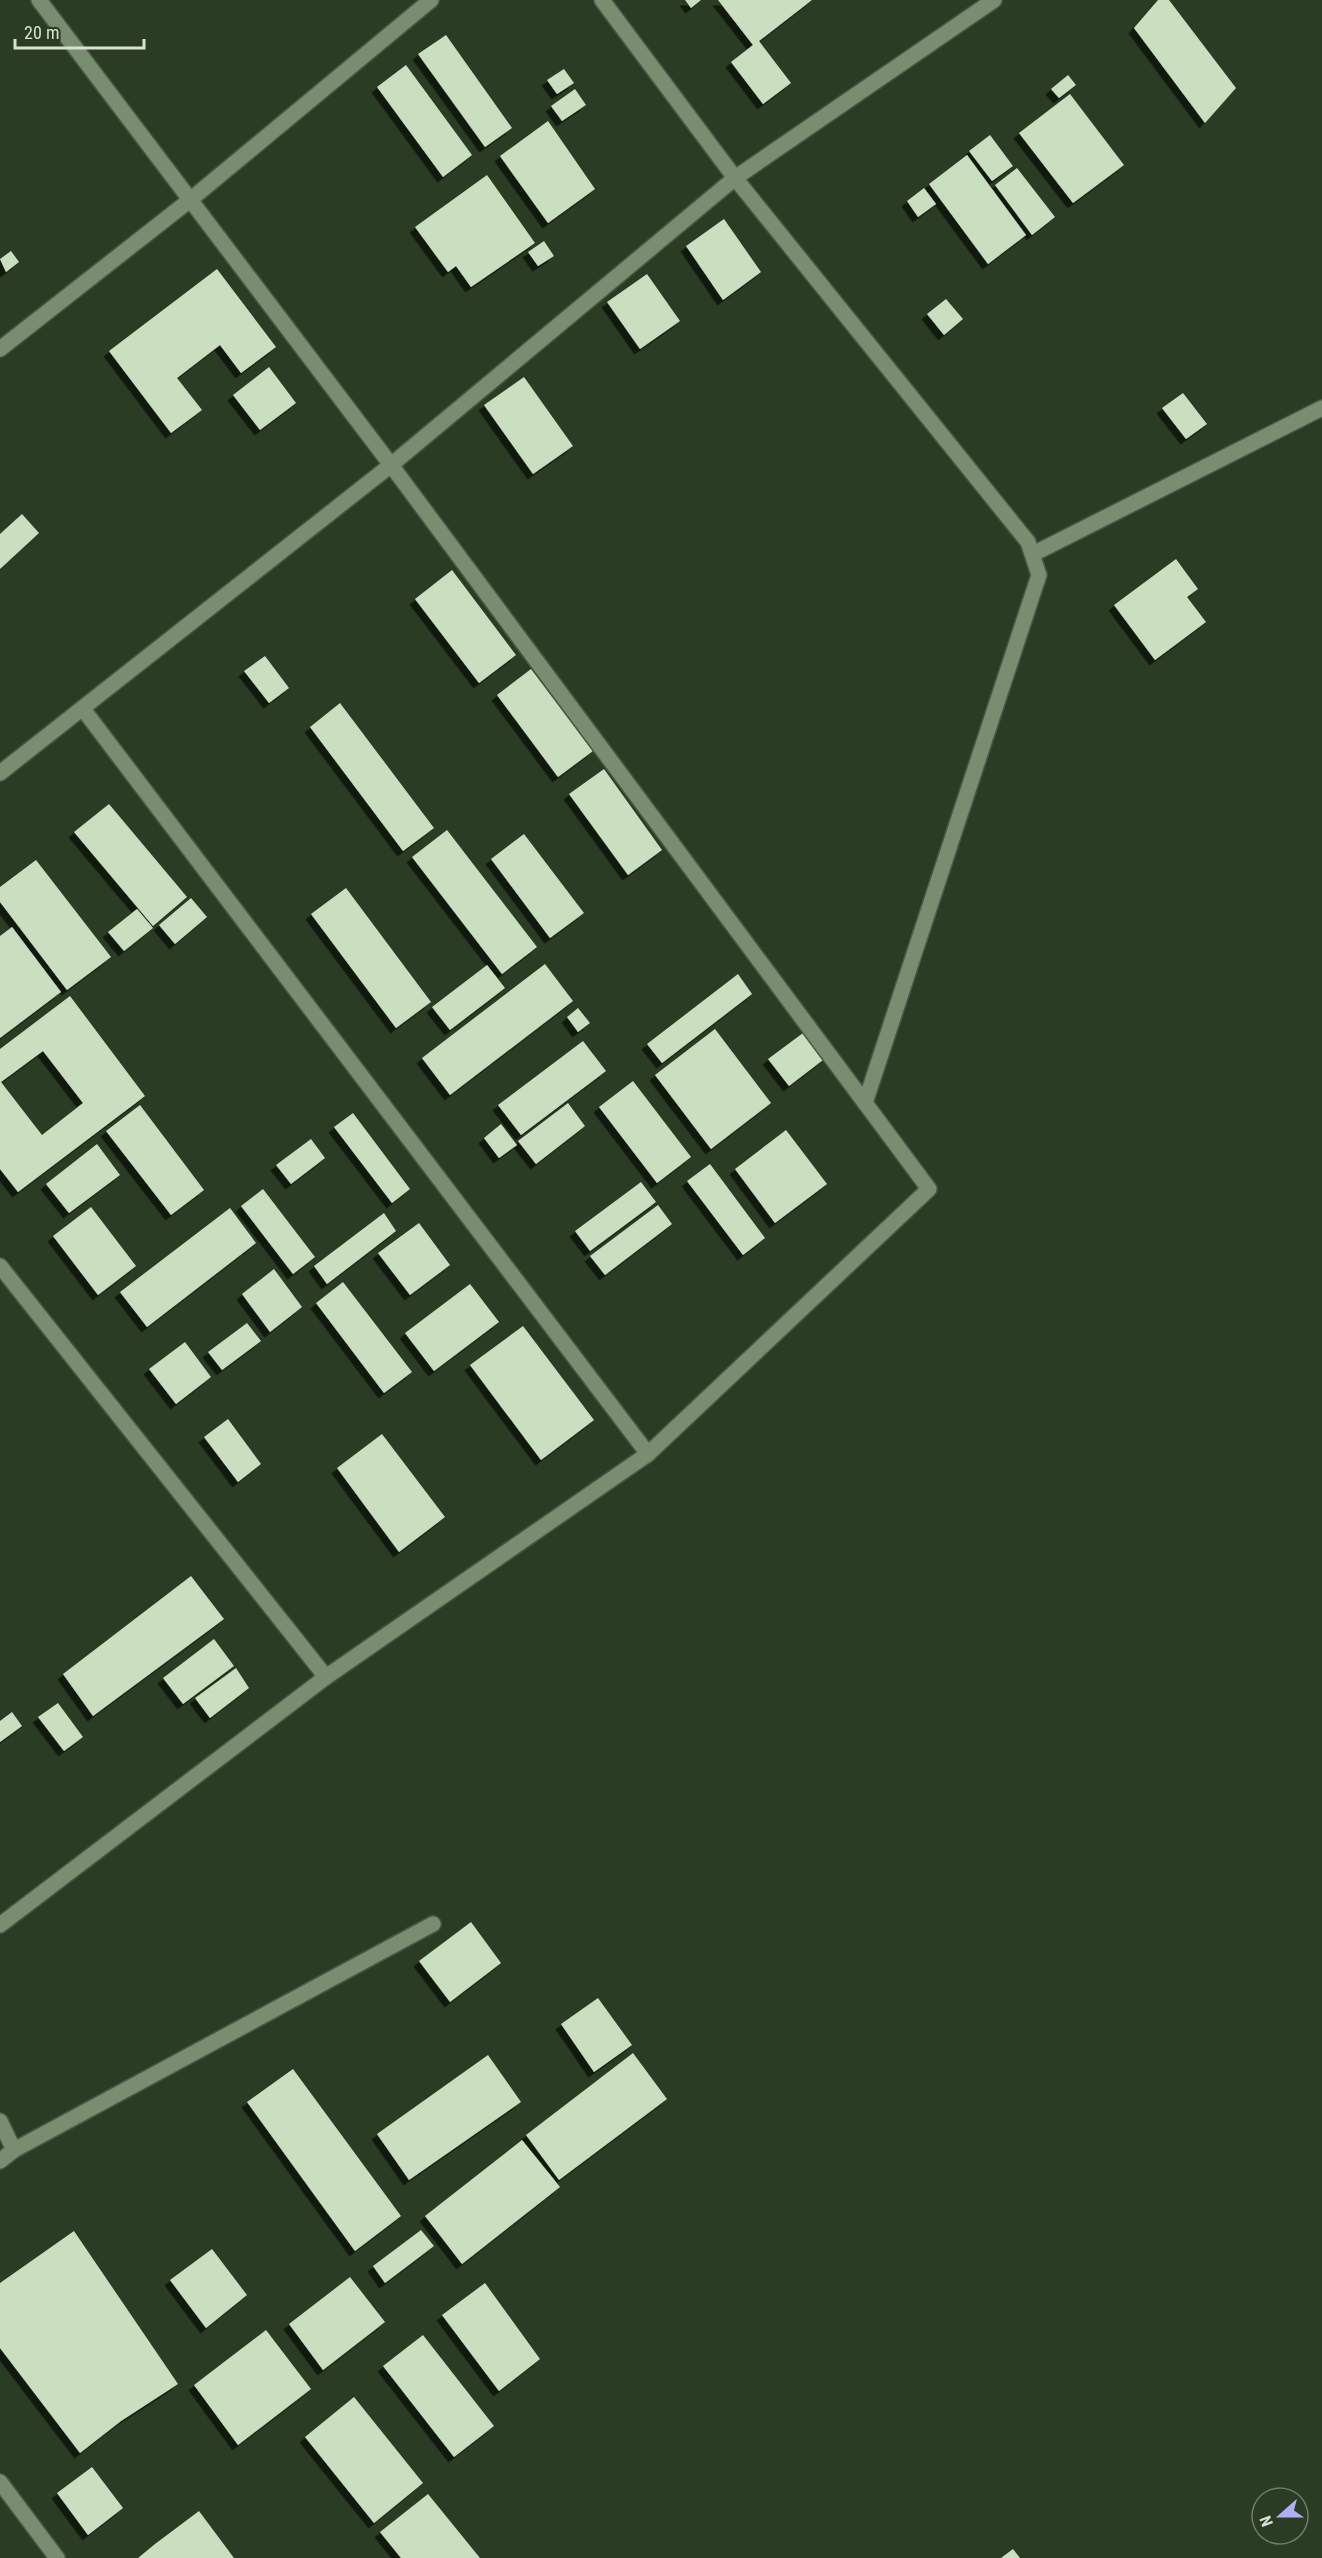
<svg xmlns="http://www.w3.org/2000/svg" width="1322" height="2558" font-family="'Roboto Condensed',sans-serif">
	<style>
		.building { fill: #c9dfc0; fill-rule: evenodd; filter: url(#shadow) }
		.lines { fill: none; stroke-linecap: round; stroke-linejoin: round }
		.street-casing { stroke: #495843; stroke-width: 18 }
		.secondary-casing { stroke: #495843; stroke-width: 18 }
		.street { stroke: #798d71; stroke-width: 15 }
		.secondary { stroke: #798d71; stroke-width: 15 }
	</style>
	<defs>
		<filter id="shadow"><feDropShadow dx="-5.5" dy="5.5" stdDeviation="0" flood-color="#0009"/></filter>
	</defs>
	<rect width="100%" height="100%" fill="#2a3c23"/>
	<g class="building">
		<polygon points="685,0 701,0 691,8"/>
		<polygon points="718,0 812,0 759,41 791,83 763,104 731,62 753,45"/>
		<polygon points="1158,0 1169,0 1236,88 1205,123 1134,28"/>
		<polygon points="446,35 512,128 485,147 418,54"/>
		<polygon points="406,65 472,155 443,177 377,87"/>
		<polygon points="564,69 574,83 557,94 547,80"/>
		<polygon points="1068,75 1076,85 1059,98 1051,89"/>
		<polygon points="575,89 586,105 562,121 551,106"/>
		<polygon points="1070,94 1124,165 1073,203 1019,133"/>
		<polygon points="548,121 595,189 548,223 500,156"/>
		<polygon points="990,135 1013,166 992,181 969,151"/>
		<polygon points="967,155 1026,235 988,264 929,184"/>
		<polygon points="1017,168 1055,217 1032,235 995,185"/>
		<polygon points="487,175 535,243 471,287 456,266 448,272 415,227"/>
		<polygon points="924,188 936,204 918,217 907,201"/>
		<polygon points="724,219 761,272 723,300 686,246"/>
		<polygon points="544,241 554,256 538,266 528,252"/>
		<polygon points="11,251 19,262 6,272 0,259"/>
		<polygon points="217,269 276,347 241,373 220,345 177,378 202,410 171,433 109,351"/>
		<polygon points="647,274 680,321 640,349 607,302"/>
		<polygon points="946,299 963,319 944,335 927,314"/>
		<polygon points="269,367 296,403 260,430 233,395"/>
		<polygon points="524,377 573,446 533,474 484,405"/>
		<polygon points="1183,393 1207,424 1186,439 1162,408"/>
		<polygon points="22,514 39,533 0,569 0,534"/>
		<polygon points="1176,559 1198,589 1187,597 1206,622 1155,660 1114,605"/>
		<polygon points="452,570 516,655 479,683 415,599"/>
		<polygon points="265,656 289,688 269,703 244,671"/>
		<polygon points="531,669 593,751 558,777 497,695"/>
		<polygon points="340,703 434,828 403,851 310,727"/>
		<polygon points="604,769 662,850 628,875 569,794"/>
		<polygon points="109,804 187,897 153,926 74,832"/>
		<polygon points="447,830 537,947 502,974 412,857"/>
		<polygon points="524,834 584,913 550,938 491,859"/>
		<polygon points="36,860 111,957 67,990 0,902 0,887"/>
		<polygon points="346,888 431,1002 396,1028 311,914"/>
		<polygon points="191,898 207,917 175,944 159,925"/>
		<polygon points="137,909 153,928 124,951 108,932"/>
		<polygon points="12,927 61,992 0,1038 0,936"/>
		<polygon points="545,964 573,1001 450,1095 422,1058"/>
		<polygon points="487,965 505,988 450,1030 432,1007"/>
		<polygon points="738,974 752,994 662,1063 647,1044"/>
		<path d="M70 996 145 1096 18 1192 0 1169V1049ZM43 1051 83 1103 42 1135 1 1082Z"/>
		<polygon points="578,1008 590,1023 578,1032 567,1017"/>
		<polygon points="715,1029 771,1103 711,1149 655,1075"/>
		<polygon points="803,1033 823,1060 789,1086 768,1059"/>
		<polygon points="583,1041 606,1071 521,1135 498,1105"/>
		<polygon points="633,1081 691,1157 657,1183 599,1107"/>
		<polygon points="568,1103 585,1126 536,1164 518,1141"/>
		<polygon points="140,1105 204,1190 171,1215 106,1131"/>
		<polygon points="353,1113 410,1189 392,1203 334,1127"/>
		<polygon points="501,1124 517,1145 499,1158 484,1138"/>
		<polygon points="786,1130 827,1184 775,1223 735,1169"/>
		<polygon points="311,1139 325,1158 291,1184 276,1165"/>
		<polygon points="97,1144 120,1175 69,1213 46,1184"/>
		<polygon points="710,1164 765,1238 743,1255 687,1181"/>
		<polygon points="641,1182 656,1202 590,1251 575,1231"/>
		<polygon points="263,1189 315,1257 293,1274 241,1206"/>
		<polygon points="658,1205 672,1224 605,1275 590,1256"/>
		<polygon points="91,1207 136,1266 98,1295 53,1236"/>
		<polygon points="230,1208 256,1243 147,1327 120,1292"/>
		<polygon points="384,1213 396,1231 327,1284 314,1266"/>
		<polygon points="419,1223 450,1265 410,1295 378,1253"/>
		<polygon points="274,1269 302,1307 270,1332 242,1294"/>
		<polygon points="343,1282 412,1372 384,1393 316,1303"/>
		<polygon points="470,1284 499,1322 434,1371 405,1333"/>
		<polygon points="247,1323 261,1341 222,1370 208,1352"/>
		<polygon points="523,1326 594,1420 541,1460 470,1365"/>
		<polygon points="185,1342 211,1377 176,1404 149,1369"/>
		<polygon points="228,1419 261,1464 238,1482 204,1437"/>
		<polygon points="382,1434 445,1517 399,1552 337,1468"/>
		<polygon points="191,1576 224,1619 93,1716 63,1674"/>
		<polygon points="214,1639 234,1666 183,1704 163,1678"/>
		<polygon points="236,1668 249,1688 210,1718 195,1698"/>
		<polygon points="58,1703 83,1737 64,1751 38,1717"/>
		<polygon points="12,1712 22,1726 0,1742 0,1721"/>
		<polygon points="471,1922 501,1963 450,2002 419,1961"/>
		<polygon points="598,1998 632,2045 594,2072 561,2024"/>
		<polygon points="633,2053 667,2099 559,2180 526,2135"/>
		<polygon points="488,2055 521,2102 409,2180 377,2134"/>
		<polygon points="293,2069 401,2216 355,2251 247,2102"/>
		<polygon points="522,2140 560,2187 462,2264 425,2216"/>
		<polygon points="421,2230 434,2246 385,2283 373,2266"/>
		<polygon points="74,2231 178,2384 121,2421 80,2453 0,2348 0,2283"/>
		<polygon points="212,2249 247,2295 206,2328 170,2280"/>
		<polygon points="350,2277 385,2322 323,2370 289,2324"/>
		<polygon points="485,2283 540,2359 499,2391 442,2315"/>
		<polygon points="266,2330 311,2389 238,2445 194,2385"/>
		<polygon points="423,2335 494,2426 454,2457 383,2366"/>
		<polygon points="354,2397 423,2483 374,2523 305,2437"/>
		<polygon points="92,2467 123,2508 88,2535 57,2493"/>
		<polygon points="428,2494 480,2558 401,2558 380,2532"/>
		<polygon points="199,2511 234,2558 138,2558 155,2544"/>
		<polygon points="1013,2549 1020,2558 1001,2558"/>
	</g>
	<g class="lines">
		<defs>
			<g id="street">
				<polyline points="602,0 735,178 1028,542 1039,575 865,1103"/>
				<polyline points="0,349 190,200 431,0"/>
				<polyline points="1033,554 1322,408"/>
				<polyline points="83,709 648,1454"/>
				<polyline points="0,773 391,465 735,178 994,0"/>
				<polyline points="0,1266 326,1677"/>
				<polyline points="0,1925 326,1677 648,1454 929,1189 391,465 39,0"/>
				<polyline points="0,2121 14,2150"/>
				<polyline points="0,2161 14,2150 433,1924"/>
			</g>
			<polyline id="secondary" points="0,2482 57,2558"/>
		</defs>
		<use href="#street" class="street-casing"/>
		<use href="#secondary" class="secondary-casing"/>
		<use href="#street" class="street"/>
		<use href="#secondary" class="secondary"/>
	</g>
	<g transform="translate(1280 2516) rotate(249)"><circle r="28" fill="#2a3c23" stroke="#6f7e69" stroke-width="1.5"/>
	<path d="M0-4.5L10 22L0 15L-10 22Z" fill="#b2adf9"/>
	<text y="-9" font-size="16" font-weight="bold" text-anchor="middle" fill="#d7e2d2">N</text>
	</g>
	<path d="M15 39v9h129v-9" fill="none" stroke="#d7e2d2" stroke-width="3"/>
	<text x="24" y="39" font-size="18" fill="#d7e2d2" stroke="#2a3c23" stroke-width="4.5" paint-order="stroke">20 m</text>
</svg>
